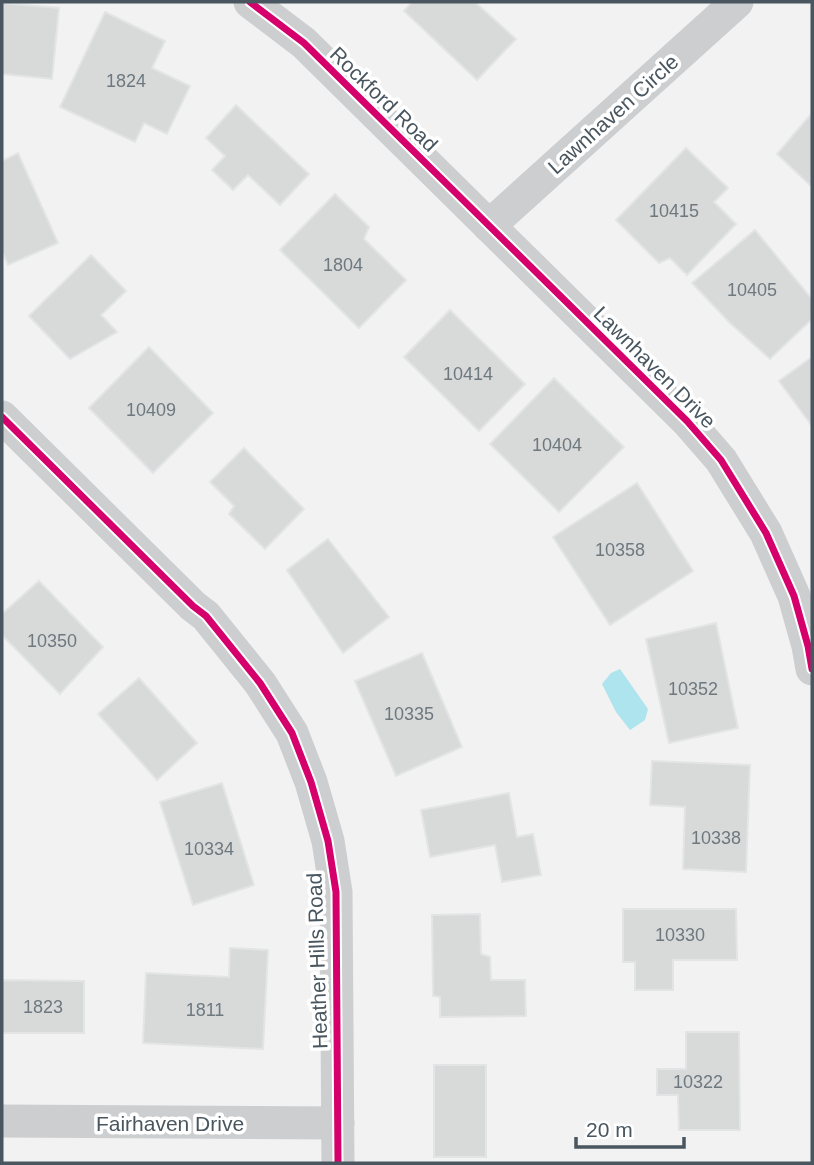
<svg xmlns="http://www.w3.org/2000/svg" width="814" height="1165" font-family="Arial,sans-serif">
	<style>
		.water { fill: #ade4ee }
		.building { fill: #d8dada; stroke: #e3e4e5; stroke-width: 2 }
		.lines { fill: none; stroke-linecap: round; stroke-linejoin: round }
		.minor { stroke: #ccced0; stroke-width: 33 }
		.cycleway-casing { stroke: #fff; stroke-width: 11 }
		.cycleway { stroke: #d6006c; stroke-width: 7 }
		.labels { text-anchor: middle; dominant-baseline: central; stroke-width: 7; stroke-linejoin: round; paint-order: stroke }
		.number-label { font-size: 18px; fill: #6e787f }
		.street-label { font-size: 21px; fill: #49565f; stroke: #fff }
	</style>
	<rect width="100%" height="100%" fill="#f2f2f2"/>
	<polygon class="water" points="620,669 648,709 645,720 630,730 616,712 602,684 611,673"/>
	<g class="building">
		<polygon points="412,2 475,2 516,39 477,80 404,11"/>
		<polygon points="2,3 59,8 52,79 2,74"/>
		<polygon points="105,12 165,41 152,68 190,86 167,134 144,123 135,142 60,107"/>
		<polygon points="236,105 309,174 280,205 248,175 233,190 212,170 225,156 206,138"/>
		<polygon points="812,113 812,187 777,154"/>
		<polygon points="686,148 728,188 714,202 736,224 687,275 670,258 659,263 616,220"/>
		<polygon points="18,153 58,243 8,265 2,251 2,161"/>
		<polygon points="335,194 369,227 364,239 406,280 359,328 280,250"/>
		<polygon points="755,230 812,299 812,319 770,359 730,323 692,283"/>
		<polygon points="91,255 126,291 101,315 117,332 70,359 29,316"/>
		<polygon points="450,310 525,384 479,431 404,357"/>
		<polygon points="149,347 213,413 153,473 89,408"/>
		<polygon points="812,357 812,426 779,381"/>
		<polygon points="554,378 624,447 559,512 490,444"/>
		<polygon points="244,448 304,509 265,549 229,514 234,506 210,482"/>
		<polygon points="637,483 693,571 610,625 553,537"/>
		<polygon points="328,539 389,617 343,653 287,570"/>
		<polygon points="39,581 103,647 60,694 2,635 2,614"/>
		<polygon points="716,623 738,728 669,743 646,639"/>
		<polygon points="422,653 462,747 396,776 355,681"/>
		<polygon points="139,678 197,743 157,780 98,714"/>
		<polygon points="652,761 750,765 746,872 683,869 685,807 650,805"/>
		<polygon points="222,783 254,885 193,905 160,802"/>
		<polygon points="509,793 517,837 533,834 541,875 502,882 495,845 430,857 421,810"/>
		<polygon points="623,909 736,909 737,960 673,960 673,990 635,990 635,962 623,962"/>
		<polygon points="480,914 481,954 490,957 491,980 525,980 526,1016 440,1017 440,997 433,996 432,915"/>
		<polygon points="230,948 268,950 263,1049 143,1043 146,973 229,977"/>
		<polygon points="2,980 84,981 84,1033 2,1033"/>
		<polygon points="686,1032 739,1032 740,1130 679,1130 678,1095 657,1095 657,1069 686,1069"/>
		<rect x="434" y="1065" width="52" height="92"/>
	</g>
	<g class="lines">
		<g class="minor">
			<polyline points="250,2 304,43 687,421 721,460 766,533 794,596 808,646 812,669"/>
			<polyline points="489,226 737,2"/>
			<polyline points="2,417 193,606 206,616 260,683 292,733 311,782 328,841 336,892 338,1163"/>
			<polyline points="2,1121 338,1123"/>
		</g>
		<defs>
			<g id="cycleway">
				<polyline points="250,2 304,43 687,421 721,460 766,533 794,596 808,646 812,669"/>
				<polyline points="2,417 193,606 206,616 260,683 292,733 311,782 328,841 336,892 338,1163"/>
			</g>
		</defs>
		<use href="#cycleway" class="cycleway-casing"/>
		<use href="#cycleway" class="cycleway"/>
	</g>
	<g class="labels">
		<g class="number-label">
			<text x="126" y="81">1824</text>
			<text x="674" y="211">10415</text>
			<text x="343" y="265">1804</text>
			<text x="752" y="290">10405</text>
			<text x="468" y="374">10414</text>
			<text x="151" y="410">10409</text>
			<text x="557" y="445">10404</text>
			<text x="620" y="550">10358</text>
			<text x="52" y="641">10350</text>
			<text x="693" y="689">10352</text>
			<text x="409" y="714">10335</text>
			<text x="716" y="838">10338</text>
			<text x="209" y="849">10334</text>
			<text x="680" y="935">10330</text>
			<text x="43" y="1007">1823</text>
			<text x="205" y="1010">1811</text>
			<text x="698" y="1082">10322</text>
		</g>
		<g class="street-label">
			<text transform="translate(384 99) rotate(44)">Rockford Road</text>
			<text transform="translate(613 114) rotate(-42)">Lawnhaven Circle</text>
			<text transform="translate(655 367) rotate(45)">Lawnhaven Drive</text>
			<text transform="translate(317 961) rotate(-92)">Heather Hills Road</text>
			<text x="170" y="1123">Fairhaven Drive</text>
		</g>
	</g>
	<rect width="814" height="1165" fill="none" stroke="#49565f" stroke-width="7"/>
	<path d="M576 1137v10h108v-10" fill="none" stroke="#49565f" stroke-width="3.5"/>
	<text x="586" y="1137" font-size="21" fill="#49565f" stroke="#ffffff" stroke-width="5" paint-order="stroke">20 m</text>
</svg>
